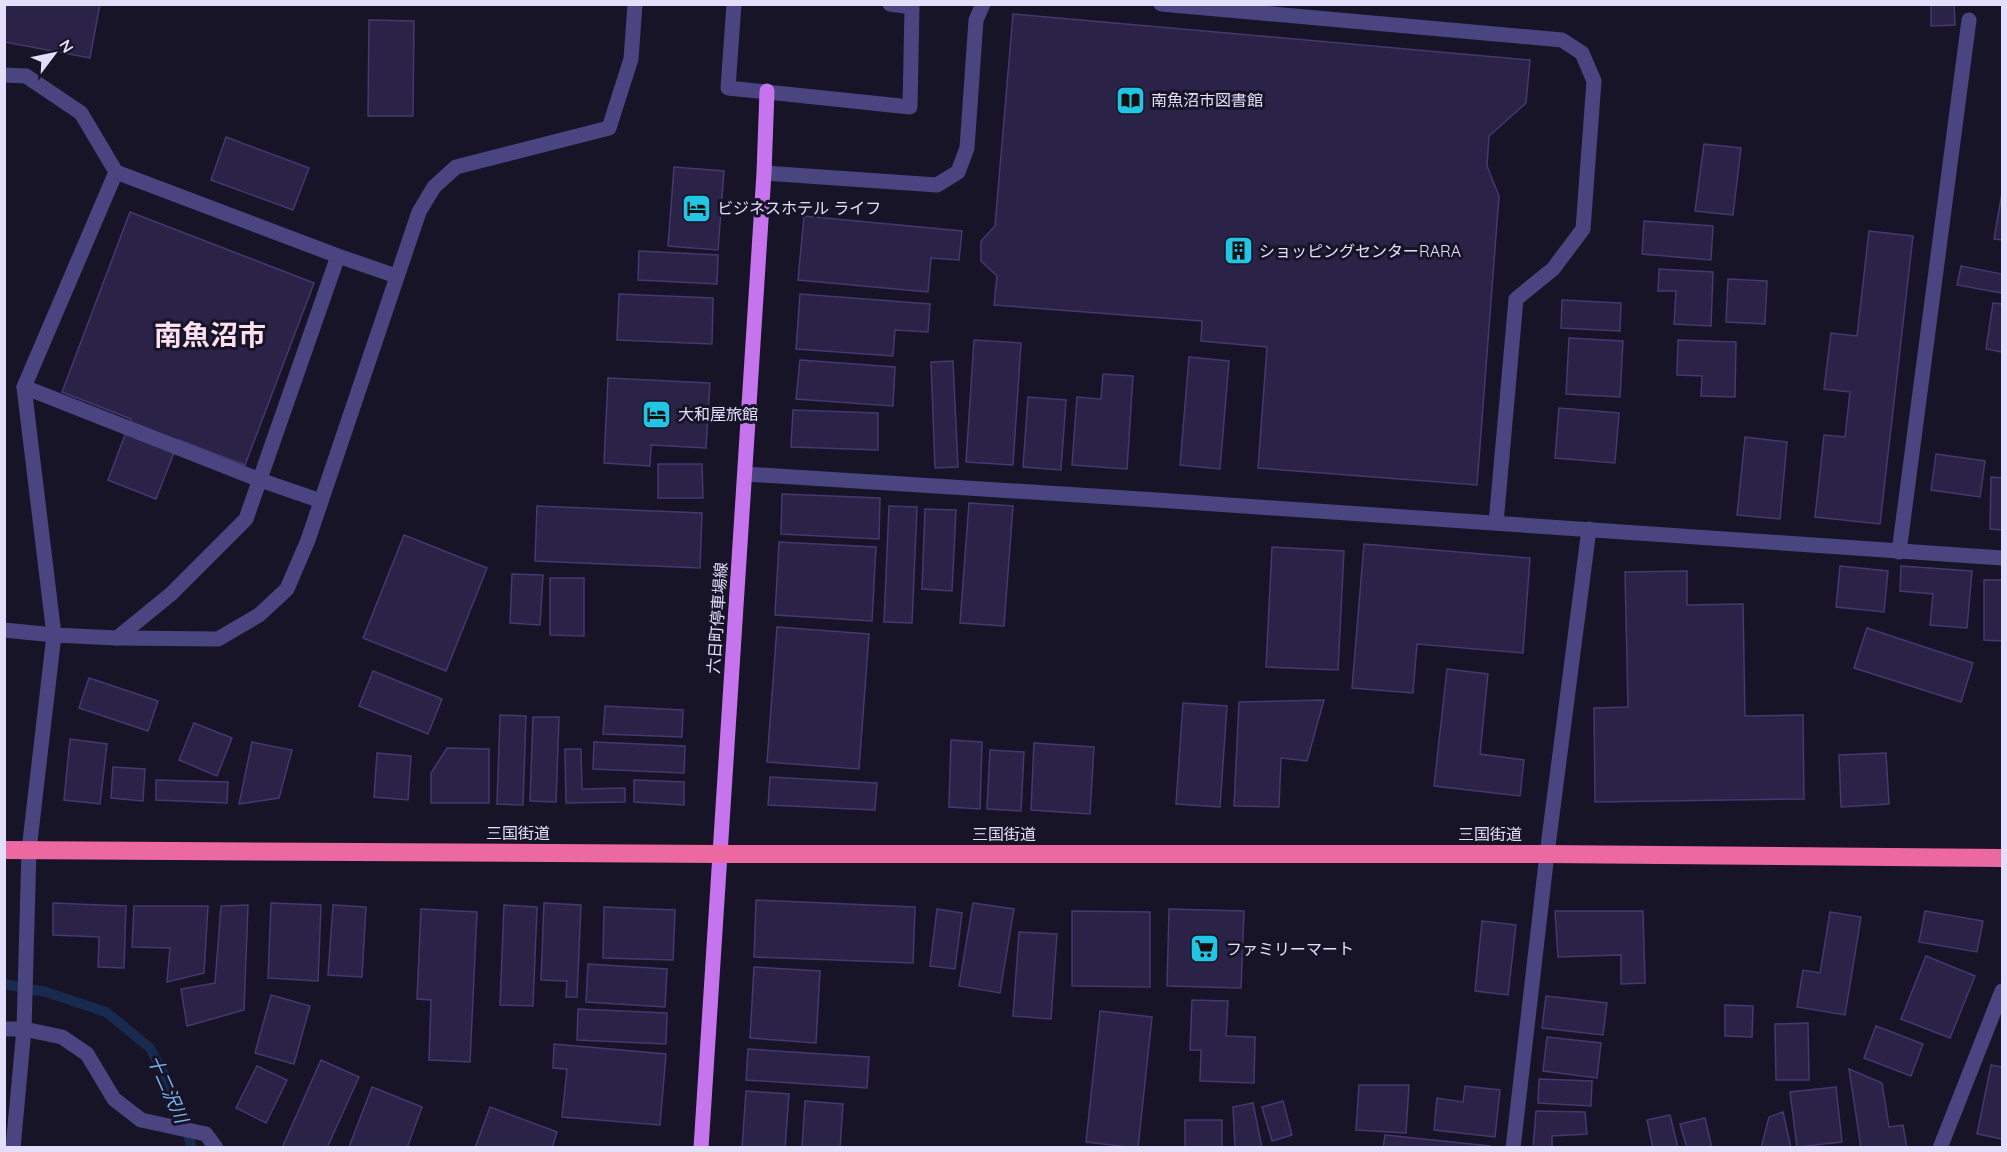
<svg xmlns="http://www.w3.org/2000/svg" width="2007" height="1152" font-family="Quicksand,'Noto Sans JP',sans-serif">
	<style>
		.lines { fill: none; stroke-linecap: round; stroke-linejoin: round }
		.stream { stroke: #182a4d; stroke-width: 10 }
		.building { fill: #2b2247; stroke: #453770; stroke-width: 1.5 }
		.minor { stroke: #4a4581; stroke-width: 15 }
		.major { stroke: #c673ee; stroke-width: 15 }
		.highway { stroke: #ec68a1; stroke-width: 18 }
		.labels { text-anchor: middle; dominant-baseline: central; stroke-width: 6; stroke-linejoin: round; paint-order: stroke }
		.poi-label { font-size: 16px; fill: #e3dffb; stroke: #181428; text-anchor: start }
		.street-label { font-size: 16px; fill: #e3dffb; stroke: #181428 }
		.water-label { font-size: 18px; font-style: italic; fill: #79b2ef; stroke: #181428 }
		.town-label { font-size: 28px; font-weight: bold; fill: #fbe0f0; stroke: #181428 }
	</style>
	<rect width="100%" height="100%" fill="#181428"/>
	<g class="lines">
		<polyline class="stream" points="4,984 46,992 106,1012 150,1048 176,1097 192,1148"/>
	</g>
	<g class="building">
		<polygon points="4,4 100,4 90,58 4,42"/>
		<polygon points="1931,4 1954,4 1955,25 1931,26"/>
		<polygon points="1013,14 1530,60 1526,103 1489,136 1487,166 1499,196 1477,485 1258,468 1267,347 1201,341 1202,321 994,305 997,276 981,261 981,241 995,226"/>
		<polygon points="369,20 414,21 413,116 368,116"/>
		<polygon points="226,137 309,168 293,210 211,180"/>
		<polygon points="1704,144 1741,148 1733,215 1695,211"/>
		<polygon points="674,167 724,171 718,250 668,246"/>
		<polygon points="2002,193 2002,240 1994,239"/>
		<polygon points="130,212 314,283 245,465 179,440 156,499 108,480 131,419 62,392"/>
		<polygon points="804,216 962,231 959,260 931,258 928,292 798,280"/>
		<polygon points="1644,221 1713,226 1711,260 1642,254"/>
		<polygon points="1869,231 1913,236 1880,524 1815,517 1824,435 1845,437 1850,392 1824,389 1831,333 1857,336"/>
		<polygon points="639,251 718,255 717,284 638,280"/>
		<polygon points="1961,266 2002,274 2002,293 1957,285"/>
		<polygon points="1659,269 1713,272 1711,326 1674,324 1676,291 1658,291"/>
		<polygon points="1728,279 1767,281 1765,324 1726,322"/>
		<polygon points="619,294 713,298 712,344 617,340"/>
		<polygon points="800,294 930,304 928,332 895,330 893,356 796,349"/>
		<polygon points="1562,300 1621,303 1620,331 1561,328"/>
		<polygon points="1993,303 2002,304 2002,352 1986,349"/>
		<polygon points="1569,338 1623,341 1620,397 1566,394"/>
		<polygon points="974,340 1021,343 1013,465 966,462"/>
		<polygon points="1678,340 1736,342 1735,397 1701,396 1702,376 1677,375"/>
		<polygon points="1189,357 1229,361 1220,469 1180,465"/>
		<polygon points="800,360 895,367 893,406 796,399"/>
		<polygon points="953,361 958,467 935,468 931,362"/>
		<polygon points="1103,374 1133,376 1127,469 1072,465 1077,397 1101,399"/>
		<polygon points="608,378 710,383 706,448 651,445 650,466 604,463"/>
		<polygon points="1028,397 1066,400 1061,470 1023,467"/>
		<polygon points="1559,408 1619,413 1615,463 1555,458"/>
		<polygon points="793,410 878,413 878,450 791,447"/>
		<polygon points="1745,437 1787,442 1780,519 1737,515"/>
		<polygon points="1936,454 1985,461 1980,497 1931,490"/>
		<polygon points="658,464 702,464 703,498 658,498"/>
		<polygon points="1991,477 2002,478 2002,530 1990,529"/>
		<polygon points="782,494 880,498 879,539 781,534"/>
		<polygon points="969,503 1013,506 1004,626 960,623"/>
		<polygon points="537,506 702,513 700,568 535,561"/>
		<polygon points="889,506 917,507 912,623 884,622"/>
		<polygon points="925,509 956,510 952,591 922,589"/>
		<polygon points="404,535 487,568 446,671 363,638"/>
		<polygon points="779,542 876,547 872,621 775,615"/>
		<polygon points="1364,544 1530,558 1523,653 1417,644 1413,693 1352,688"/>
		<polygon points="1272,547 1344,551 1338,670 1266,667"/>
		<polygon points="1840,566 1888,571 1884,612 1836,607"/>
		<polygon points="1901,566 1972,571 1967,628 1930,625 1933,594 1900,591"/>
		<polygon points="1687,571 1687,605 1743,604 1745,716 1803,715 1804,799 1595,802 1594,708 1628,707 1625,572"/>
		<polygon points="512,574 543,575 540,625 510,623"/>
		<polygon points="550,578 584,578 584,636 550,635"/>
		<polygon points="1984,580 2002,580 2002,641 1984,640"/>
		<polygon points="777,627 869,634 859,769 767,762"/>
		<polygon points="1867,628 1973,663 1961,702 1854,668"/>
		<polygon points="1447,669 1488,674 1480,754 1524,760 1520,796 1434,786"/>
		<polygon points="373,671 442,699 428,734 359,706"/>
		<polygon points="89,678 158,701 148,731 79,708"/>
		<polygon points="1324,700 1307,761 1281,758 1279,807 1234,806 1239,702"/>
		<polygon points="1183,703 1227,706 1220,807 1176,804"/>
		<polygon points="605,706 683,710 682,737 603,734"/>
		<polygon points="500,715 526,716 523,805 497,804"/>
		<polygon points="533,717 559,717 556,802 530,801"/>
		<polygon points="194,723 232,738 217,776 179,760"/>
		<polygon points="70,739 107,744 100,804 64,800"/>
		<polygon points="951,740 982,742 980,809 949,807"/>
		<polygon points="252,742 292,750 279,798 239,804"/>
		<polygon points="594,742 685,746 684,773 593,769"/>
		<polygon points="1034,743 1094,747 1090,814 1031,810"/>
		<polygon points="447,748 489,749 489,803 431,803 431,773"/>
		<polygon points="565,749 581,749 582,789 625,788 625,802 566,803"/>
		<polygon points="990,750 1024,752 1021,811 987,809"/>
		<polygon points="377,753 411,756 408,800 374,797"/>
		<polygon points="1886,753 1889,804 1841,807 1839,755"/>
		<polygon points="113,767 145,769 143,801 111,798"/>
		<polygon points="770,777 877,783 875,810 768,805"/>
		<polygon points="156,780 228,782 227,803 156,800"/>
		<polygon points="634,780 684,782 684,805 634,802"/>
		<polygon points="756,900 915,907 913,963 754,957"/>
		<polygon points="53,903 126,906 124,968 98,967 99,937 53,935"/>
		<polygon points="271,903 321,905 318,981 268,978"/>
		<polygon points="544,903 581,905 577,997 566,997 567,981 541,980"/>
		<polygon points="973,903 1014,909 1000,993 959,986"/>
		<polygon points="248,905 244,1010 187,1026 181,989 215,983 221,906"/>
		<polygon points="333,905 366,907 362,977 328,975"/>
		<polygon points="504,905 537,907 533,1006 500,1005"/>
		<polygon points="134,906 208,906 204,973 167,982 170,948 132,947"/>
		<polygon points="604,907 675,910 673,960 603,958"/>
		<polygon points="421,909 477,912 470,1062 429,1060 431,1000 417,999"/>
		<polygon points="937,909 962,913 955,969 930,966"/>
		<polygon points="1169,909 1244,911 1241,988 1167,986"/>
		<polygon points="1072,911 1150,912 1150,987 1072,986"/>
		<polygon points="1555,911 1643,911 1645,983 1621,984 1621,955 1558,957"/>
		<polygon points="1925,911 1983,921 1977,952 1919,942"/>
		<polygon points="1830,912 1861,917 1845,1015 1797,1007 1803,970 1820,973"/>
		<polygon points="1482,921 1516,925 1508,995 1475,991"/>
		<polygon points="1019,932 1057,934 1051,1019 1013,1016"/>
		<polygon points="1926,956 1975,976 1950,1038 1901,1019"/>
		<polygon points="588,964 667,969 665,1007 586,1002"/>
		<polygon points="754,967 820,971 816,1043 750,1038"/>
		<polygon points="271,995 310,1006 294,1064 255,1053"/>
		<polygon points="1546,996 1607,1003 1603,1035 1542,1028"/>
		<polygon points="1192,1000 1228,1001 1226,1036 1255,1037 1254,1083 1200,1081 1201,1050 1190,1050"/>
		<polygon points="1725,1005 1753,1006 1752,1037 1725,1036"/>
		<polygon points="578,1009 667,1013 666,1044 577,1040"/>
		<polygon points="1100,1011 1152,1017 1138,1148 1086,1142"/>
		<polygon points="1808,1023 1809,1080 1776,1080 1775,1024"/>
		<polygon points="1876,1026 1923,1044 1911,1076 1864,1058"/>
		<polygon points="1547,1037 1601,1043 1597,1078 1543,1071"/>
		<polygon points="554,1044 666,1054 660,1125 562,1117 567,1069 553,1068"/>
		<polygon points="748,1049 869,1057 867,1088 746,1080"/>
		<polygon points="321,1060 359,1077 327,1148 282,1148"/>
		<polygon points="1991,1065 2002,1067 2002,1139 1977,1134"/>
		<polygon points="257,1066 287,1080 266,1123 236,1108"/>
		<polygon points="1849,1069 1882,1083 1889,1127 1903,1125 1907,1148 1861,1148"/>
		<polygon points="1539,1079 1592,1081 1591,1106 1538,1103"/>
		<polygon points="1359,1085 1409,1085 1406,1133 1356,1130"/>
		<polygon points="1465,1086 1500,1090 1495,1137 1434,1130 1437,1098 1463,1102"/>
		<polygon points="372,1087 422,1107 407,1148 349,1147"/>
		<polygon points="1836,1087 1842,1142 1797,1147 1790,1092"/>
		<polygon points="746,1091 789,1094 785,1148 742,1148"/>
		<polygon points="805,1101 843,1104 840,1148 802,1148"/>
		<polygon points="1283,1101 1292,1135 1272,1141 1262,1107"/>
		<polygon points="1253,1103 1262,1148 1235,1148 1233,1107"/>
		<polygon points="490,1107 557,1132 552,1148 475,1148"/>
		<polygon points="1536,1111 1585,1112 1587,1134 1552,1136 1552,1148 1533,1148"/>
		<polygon points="1783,1112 1791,1148 1761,1148 1769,1117"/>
		<polygon points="1670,1115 1678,1148 1653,1148 1647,1120"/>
		<polygon points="1705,1118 1712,1148 1687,1148 1680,1124"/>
		<rect x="1185" y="1120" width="37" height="28"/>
		<polygon points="1385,1135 1490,1146 1490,1148 1383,1148"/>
	</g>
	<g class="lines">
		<g class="minor">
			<polyline points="734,4 728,88 910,107 912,7 890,4"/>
			<polyline points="1161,4 1562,40 1582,53 1594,81 1583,229 1553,269 1516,299 1496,523"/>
			<polyline points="4,75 26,76 81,113 116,172 24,387 54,635 4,630"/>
			<polyline points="116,172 338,256 396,276"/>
			<polyline points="764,173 937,185 958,172 967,148 976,20 983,4"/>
			<polyline points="24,387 260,480 321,501"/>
			<polyline points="745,474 1157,500 2002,558"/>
			<polyline points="1899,552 1969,20"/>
			<polyline points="117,638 171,594 246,519 338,256"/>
			<polyline points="4,1029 24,1029 62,1037 87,1054 114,1099 141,1120 206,1134 216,1148"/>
			<polyline points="13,1148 24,1029 29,850 54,635 117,638 218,639 259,615 287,589 308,540 419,212 434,187 456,167 609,128 631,59 635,4"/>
			<polyline points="1513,1148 1547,854 1589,529"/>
			<polyline points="1940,1148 2002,991"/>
		</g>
		<polyline class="major" points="701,1148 764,173 767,91"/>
		<polyline class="highway" points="4,850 719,854 1547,854 2002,858"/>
	</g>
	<defs>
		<symbol id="library-square" viewBox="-11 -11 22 22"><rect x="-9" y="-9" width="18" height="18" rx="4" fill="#22c6e4" stroke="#181428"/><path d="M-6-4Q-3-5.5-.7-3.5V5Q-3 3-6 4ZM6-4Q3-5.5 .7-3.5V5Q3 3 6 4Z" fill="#111"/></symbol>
		<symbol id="hotel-square" viewBox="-11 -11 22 22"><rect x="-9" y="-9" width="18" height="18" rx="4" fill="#22c6e4" stroke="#181428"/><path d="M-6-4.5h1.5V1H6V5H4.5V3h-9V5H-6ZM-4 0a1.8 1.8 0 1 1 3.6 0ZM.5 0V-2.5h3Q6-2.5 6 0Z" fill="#111"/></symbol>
		<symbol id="building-square" viewBox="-11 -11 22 22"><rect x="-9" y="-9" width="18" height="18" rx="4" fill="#22c6e4" stroke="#181428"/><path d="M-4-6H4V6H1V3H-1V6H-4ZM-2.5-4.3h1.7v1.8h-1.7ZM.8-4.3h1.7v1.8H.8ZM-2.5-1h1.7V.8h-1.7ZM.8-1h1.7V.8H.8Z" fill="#111"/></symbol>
		<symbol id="supermarket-square" viewBox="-11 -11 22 22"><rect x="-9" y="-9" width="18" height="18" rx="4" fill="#22c6e4" stroke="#181428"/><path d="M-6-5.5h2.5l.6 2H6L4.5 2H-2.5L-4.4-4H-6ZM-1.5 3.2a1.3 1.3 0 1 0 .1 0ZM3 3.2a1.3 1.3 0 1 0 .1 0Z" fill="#111"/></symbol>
	</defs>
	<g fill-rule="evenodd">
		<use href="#library-square" x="1114" y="84" width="33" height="33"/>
		<use href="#hotel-square" x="680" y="192" width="33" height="33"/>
		<use href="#building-square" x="1222" y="234" width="33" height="33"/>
		<use href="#hotel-square" x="640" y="398" width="33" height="33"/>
		<use href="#supermarket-square" x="1188" y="932" width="33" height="33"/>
	</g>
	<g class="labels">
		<g class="poi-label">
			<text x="1151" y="100">南魚沼市図書館</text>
			<text x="717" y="208">ビジネスホテル ライフ</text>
			<text x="1259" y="251">ショッピングセンターRARA</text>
			<text x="678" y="414">大和屋旅館</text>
			<text x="1226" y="949">ファミリーマート</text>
		</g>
		<g class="street-label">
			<text transform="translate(717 618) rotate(-86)">六日町停車場線</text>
			<text x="518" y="833">三国街道</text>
			<text x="1004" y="834">三国街道</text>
			<text x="1490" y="834">三国街道</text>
		</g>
		<g class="water-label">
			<text transform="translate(168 1089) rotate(66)">十二沢川</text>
		</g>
		<g class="town-label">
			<text x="210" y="334">南魚沼市</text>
		</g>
	</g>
	<rect width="2007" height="1152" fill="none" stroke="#e3dffb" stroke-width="12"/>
	<g transform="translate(54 54) rotate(58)" stroke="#181428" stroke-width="4.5" paint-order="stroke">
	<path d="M0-4.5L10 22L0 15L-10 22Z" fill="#e3dffb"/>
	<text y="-9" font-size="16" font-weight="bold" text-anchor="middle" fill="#e3dffb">N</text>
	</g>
</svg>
